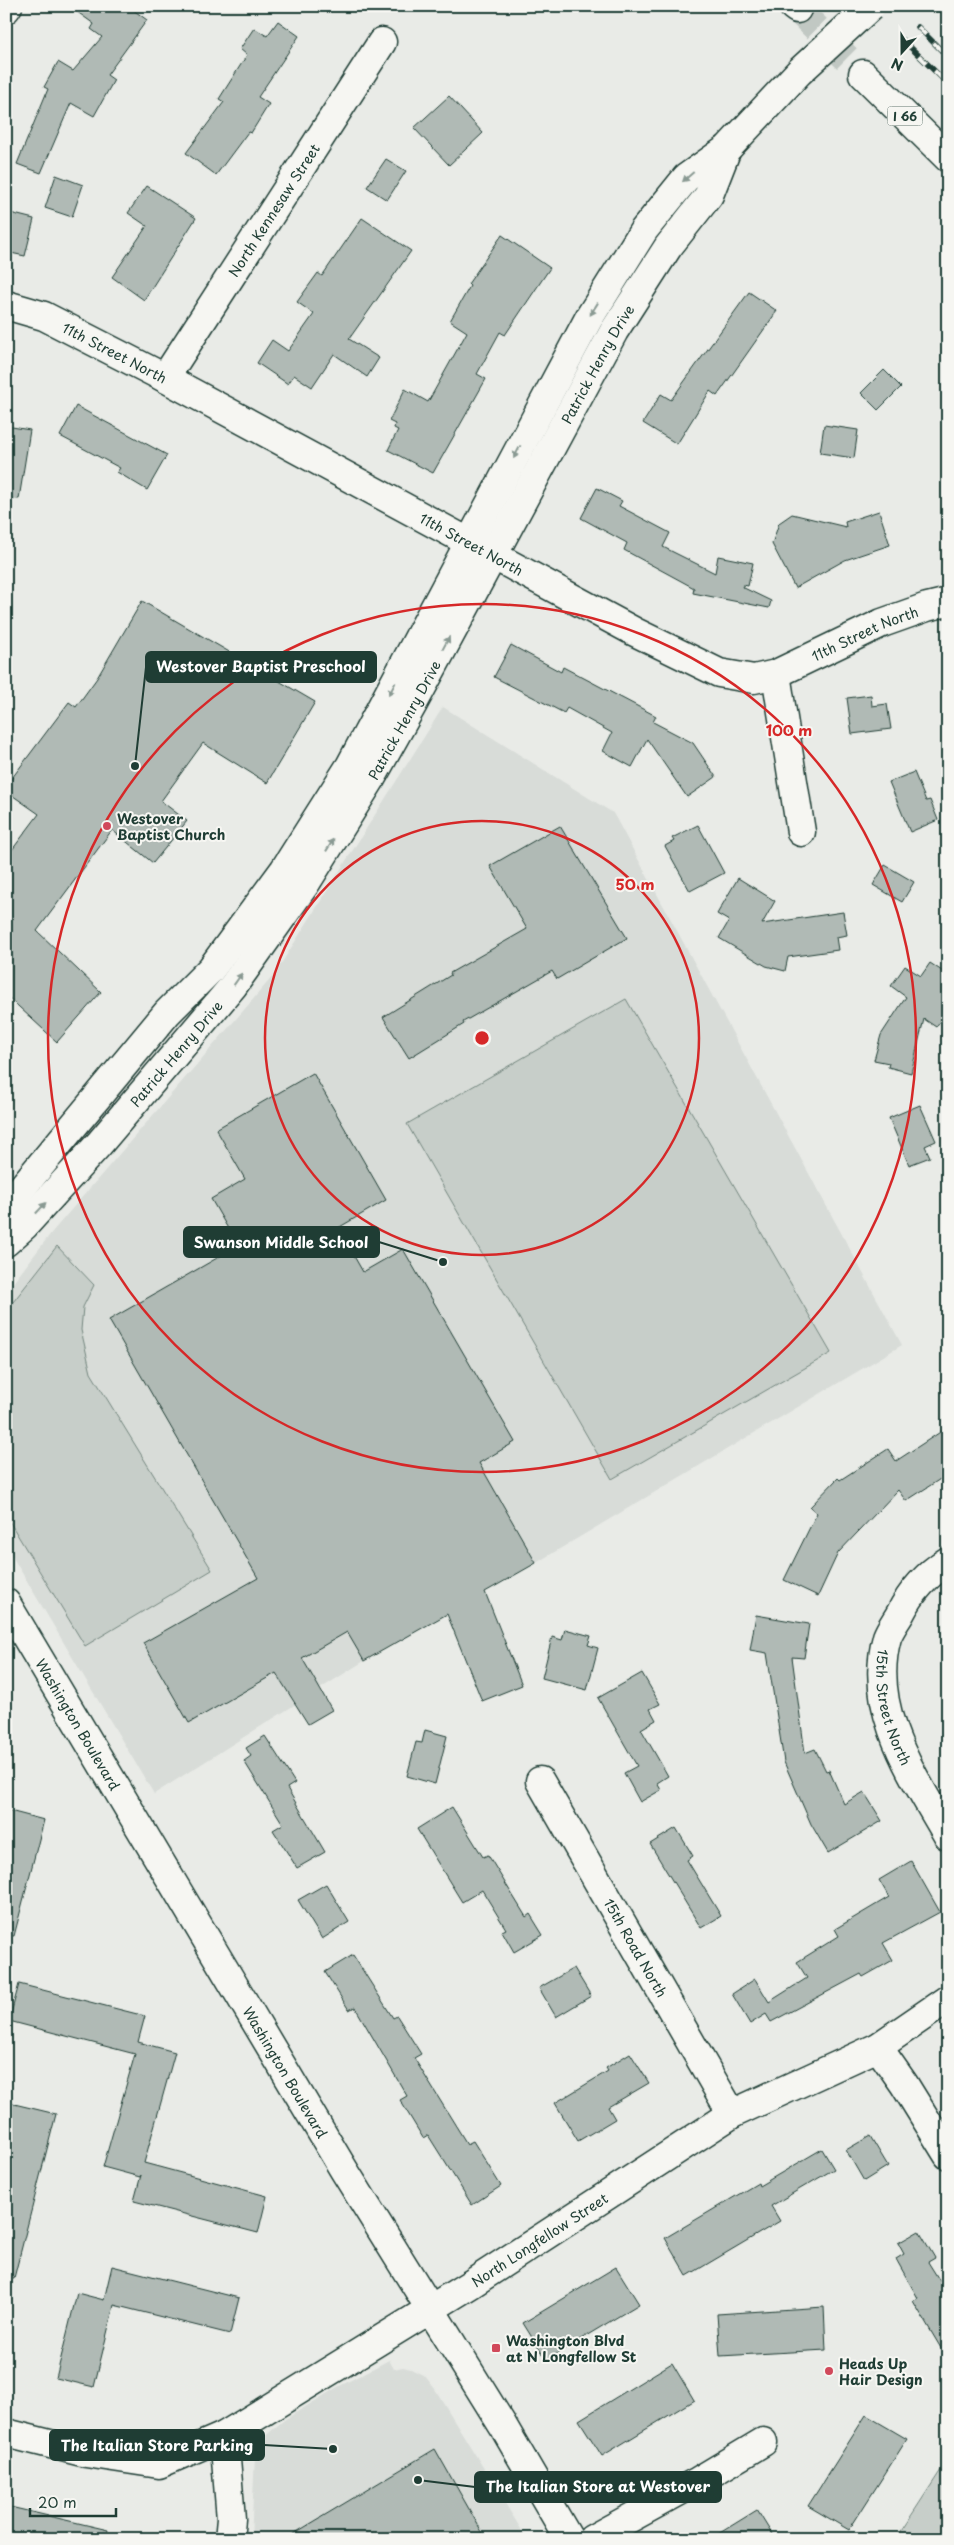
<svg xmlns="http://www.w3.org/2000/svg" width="954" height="2545" font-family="'Playpen Sans',sans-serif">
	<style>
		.built { fill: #d8dcd8 }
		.green { fill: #c7cec9; stroke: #73867e }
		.building { fill: #b0bab5; stroke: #1f3d34 }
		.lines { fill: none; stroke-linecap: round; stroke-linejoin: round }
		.motorway-tunnel { stroke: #c1c8c3; stroke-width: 28; stroke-dasharray: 28 14; stroke-linecap: butt }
		.minor-casing { stroke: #1f3d34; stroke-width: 31 }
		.tertiary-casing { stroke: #1f3d34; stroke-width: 31 }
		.secondary-casing { stroke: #1f3d34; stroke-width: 31 }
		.motorway-casing { stroke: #1f3d34; stroke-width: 31 }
		.minor { stroke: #f6f6f2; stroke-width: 28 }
		.tertiary { stroke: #f6f6f2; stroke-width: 28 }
		.secondary { stroke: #f6f6f2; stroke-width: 28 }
		.motorway { stroke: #f6f6f2; stroke-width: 28 }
		.rail-casing { stroke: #1f3d34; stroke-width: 5.5 }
		.rail { stroke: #f6f6f2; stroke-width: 4; stroke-dasharray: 11; stroke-linecap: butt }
		.tertiary-bridge-casing { stroke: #1f3d34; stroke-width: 31; stroke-linecap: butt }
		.tertiary-bridge { stroke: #f6f6f2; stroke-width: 28 }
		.oneway { fill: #8a9a93 }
		.ring { fill: none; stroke: #d62828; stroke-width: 2.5 }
		.poi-dot { fill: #d1495b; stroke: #f6f6f2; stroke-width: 2 }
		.labels { text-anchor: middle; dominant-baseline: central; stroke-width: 4; stroke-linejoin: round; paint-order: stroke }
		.shield { fill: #f6f6f2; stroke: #60746d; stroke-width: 1 }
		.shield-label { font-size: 12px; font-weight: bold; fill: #1f3d34 }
		.street-label { font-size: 14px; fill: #1f3d34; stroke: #f6f6f2 }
		.poi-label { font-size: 14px; font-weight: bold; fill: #1f3d34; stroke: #f6f6f2; text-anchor: start }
		.centre { fill: #d62828; stroke: #f6f6f2; stroke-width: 2.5 }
		.ring-label { font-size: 15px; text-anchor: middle; font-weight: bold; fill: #d62828; stroke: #f6f6f2; stroke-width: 4; stroke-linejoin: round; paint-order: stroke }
		.leader { fill: none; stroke: #1f3d34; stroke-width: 2 }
		.callout-dot { fill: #1f3d34; stroke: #f6f6f2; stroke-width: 2 }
		.callout { fill: #1f3d34; stroke: #1f3d34; stroke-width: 2 }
		.callout-label { font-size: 15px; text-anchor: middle; font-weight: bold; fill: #fff }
	</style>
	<rect width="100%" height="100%" fill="#e9ebe7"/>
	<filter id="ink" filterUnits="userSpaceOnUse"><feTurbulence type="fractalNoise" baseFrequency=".02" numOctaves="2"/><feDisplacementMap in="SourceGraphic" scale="10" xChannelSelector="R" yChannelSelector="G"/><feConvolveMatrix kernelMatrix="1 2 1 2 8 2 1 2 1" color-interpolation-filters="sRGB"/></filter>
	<g filter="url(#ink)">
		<g class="built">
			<polygon points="443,707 613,813 902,1345 536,1563 364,1661 154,1794 6,1546 6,1292 52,1232 274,975"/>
			<polygon points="389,2360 394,2369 403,2367 411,2369 425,2376 435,2389 527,2539 251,2539 255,2456 263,2438 284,2420 336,2388"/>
		</g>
		<g class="green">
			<polygon points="626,999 831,1353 612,1479 407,1124"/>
			<polygon points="57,1246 94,1285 83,1307 81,1330 91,1373 212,1570 85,1646 6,1516 6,1311"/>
			<polygon points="941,2470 948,2481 948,2539 896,2539"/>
		</g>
		<g class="building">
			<polygon points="69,6 128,6 147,20 107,75 114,80 94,116 71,103 41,173 17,164 48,89 44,87 58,62 73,71 102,37 91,29 94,24"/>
			<polygon points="278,21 299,36 258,97 269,104 251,133 248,132 216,175 186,153 224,102 219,99 247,55 240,49 254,28 267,36"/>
			<polygon points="449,96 483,133 449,165 414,128"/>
			<polygon points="386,159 406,171 387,200 367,187"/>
			<polygon points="56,175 83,185 72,217 45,208"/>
			<polygon points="147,186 196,218 144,300 112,277 147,226 128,213"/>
			<polygon points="6,212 34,219 25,256 6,252"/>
			<polygon points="362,218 411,251 349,339 379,358 367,377 334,354 312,387 294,375 288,384 257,363 272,340 288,351 314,314 297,302 318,273 322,276"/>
			<polygon points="502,235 550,268 505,335 500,332 477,374 486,379 433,473 388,450 398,430 394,428 395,424 389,421 405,389 428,402 467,332 450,321 470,286 468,284"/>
			<polygon points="749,292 777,311 717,396 710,391 677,444 643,423 661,394 671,400"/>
			<polygon points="884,370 901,387 878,410 861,393"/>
			<polygon points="76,406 167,455 147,490 117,472 120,468 60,436"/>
			<polygon points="824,425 858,430 854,458 820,453"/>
			<polygon points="6,426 30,430 19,499 6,498"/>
			<polygon points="597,488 622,501 619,506 670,533 663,547 715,573 718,556 753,563 748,586 743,585 742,587 771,601 769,608 693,593 694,588 624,550 627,543 581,518"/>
			<polygon points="879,511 890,545 845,560 795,588 772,544 779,523 792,514 846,527 845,522"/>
			<polygon points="142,601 315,702 267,783 203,743 161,801 187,821 153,863 112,830 37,931 101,992 57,1042 6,995 6,858 39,814 6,791 6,786 69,702 76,707 97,678"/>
			<polygon points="511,645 561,672 563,667 656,716 653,722 693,743 716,777 687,797 647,739 632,767 603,751 612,733 567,708 564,713 494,677"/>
			<polygon points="871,695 872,706 887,704 891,729 852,734 847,698"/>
			<polygon points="914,772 926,801 930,800 938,820 910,832 889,782"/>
			<polygon points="698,825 724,873 690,891 665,846 674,841 672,838"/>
			<polygon points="560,826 627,938 557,979 552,971 463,1022 464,1024 409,1058 383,1017 451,975 450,973 527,929 490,866"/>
			<polygon points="885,865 914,882 902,902 873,885"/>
			<polygon points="738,878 775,901 762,924 843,912 847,935 836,937 838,950 788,957 785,971 766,966 719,938 729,921 717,914"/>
			<polygon points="930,963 948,975 948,1009 936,1027 924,1019 911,1073 888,1067 889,1063 874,1060 881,1035 906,997 891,986 905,966 921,976"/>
			<polygon points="313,1073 386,1200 338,1228 363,1272 403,1249 515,1442 479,1463 536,1563 485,1592 522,1685 482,1701 447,1614 364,1661 347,1632 302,1658 332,1710 308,1724 276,1673 189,1723 143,1643 258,1578 109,1320 238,1246 211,1199 245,1179 216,1129"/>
			<polygon points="920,1105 936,1141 925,1146 930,1157 909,1165 889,1118"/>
			<polygon points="948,1427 948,1474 906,1501 898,1490 838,1553 818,1596 784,1580 817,1513 810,1507 838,1478 840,1480 888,1449 896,1461"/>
			<polygon points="756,1615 809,1624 804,1658 792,1657 805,1753 815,1749 826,1771 829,1770 844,1804 864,1792 882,1821 828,1853 811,1824 784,1762 767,1653 750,1650"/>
			<polygon points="565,1629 591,1636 588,1645 598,1648 587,1690 542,1678 552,1637 562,1640"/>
			<polygon points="642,1673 660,1704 650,1709 656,1720 641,1729 668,1776 657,1783 661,1790 640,1802 624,1773 637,1766 598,1698"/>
			<polygon points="425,1730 447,1736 435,1784 407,1776 416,1742 422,1743"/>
			<polygon points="265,1736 295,1783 287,1788 325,1852 297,1868 273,1830 283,1824 244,1761 251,1756 246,1748"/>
			<polygon points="452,1807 483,1857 488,1855 526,1917 530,1914 543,1935 514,1952 502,1931 506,1929 482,1890 462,1902 417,1829"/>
			<polygon points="6,1810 44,1820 14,1936 6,1935"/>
			<polygon points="676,1828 693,1856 687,1860 721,1916 701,1928 650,1844"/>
			<polygon points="911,1861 940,1912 883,1943 893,1960 863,1977 861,1974 771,2022 766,2014 750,2024 732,1994 755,1979 769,2002 807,1978 797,1962 839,1936 835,1929 889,1897 879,1880"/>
			<polygon points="326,1884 349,1922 322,1939 298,1900"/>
			<polygon points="353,1955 393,2018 397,2016 421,2054 414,2058 467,2144 473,2141 501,2186 472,2205 428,2135 423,2138 400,2100 407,2096 355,2007 349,2010 325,1972"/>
			<polygon points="574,1968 591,1996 556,2017 539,1988"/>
			<polygon points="19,1984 145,2016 138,2042 175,2052 144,2163 267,2196 258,2233 134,2201 141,2175 140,2177 103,2167 135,2054 9,2021"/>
			<polygon points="630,2053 649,2083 608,2107 615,2119 578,2141 555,2103 608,2071 606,2068"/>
			<polygon points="6,2102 56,2114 14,2278 6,2277"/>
			<polygon points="870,2136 888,2166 864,2181 846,2150"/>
			<polygon points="822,2149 834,2169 771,2206 780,2221 687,2276 665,2238 758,2183 759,2186"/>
			<polygon points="919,2231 935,2258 928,2262 948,2294 948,2360 913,2301 918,2298 896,2259 904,2254 898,2243"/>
			<polygon points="112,2266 239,2298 230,2334 114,2305 94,2387 56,2378 77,2293 104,2300"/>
			<polygon points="616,2267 639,2304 546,2360 523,2323"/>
			<polygon points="824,2307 826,2350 720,2356 717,2314"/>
			<polygon points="672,2363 694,2400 602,2456 579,2420"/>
			<polygon points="866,2415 907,2439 849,2530 808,2506"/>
			<polygon points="435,2449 486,2539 285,2539"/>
			<polygon points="6,2506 108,2530 106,2539 6,2539"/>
			<polygon points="757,2510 775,2539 710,2539"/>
		</g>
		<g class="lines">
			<polyline class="motorway-tunnel" points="797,9 863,74"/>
			<defs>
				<g id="minor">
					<polyline points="6,9 8,6"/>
					<path id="s1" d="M6 305 44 316 165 378 635 632 719 673 754 679 776 674 882 623 927 607 948 602"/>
					<path id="s2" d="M165 378 382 42"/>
					<polyline points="776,674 801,832"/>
					<path id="s3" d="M948 1561C927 1574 911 1592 900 1614 896 1621 890 1629 887 1637 867 1710 913 1775 948 1836"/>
					<path id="s4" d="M540 1781 732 2114"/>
					<polyline points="878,2047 904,2084 948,2155"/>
					<polyline points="6,2433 86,2453 159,2464 224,2436"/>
					<path id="s5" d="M229 2539 231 2519 224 2436 471 2284 732 2114 878 2047 948 1999"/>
					<polyline points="592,2539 698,2481 763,2442"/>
				</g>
				<g id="tertiary">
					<polyline points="6,1207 167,1013 211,969 284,870 350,766 589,318 644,230 686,178 727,149"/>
					<path id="s6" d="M6 1242 24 1226 99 1144 233 986 304 886 371 779 413 704 614 331 668 247 709 195 727 149"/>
				</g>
				<g id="secondary">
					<path id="s7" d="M6 1603 344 2170 503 2426 569 2539"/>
				</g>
				<g id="motorway">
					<polyline points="793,6 797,9"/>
					<polyline points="863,74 948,158"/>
				</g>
			</defs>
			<use href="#minor" class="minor-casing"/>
			<use href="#tertiary" class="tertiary-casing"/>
			<use href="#secondary" class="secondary-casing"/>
			<use href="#motorway" class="motorway-casing"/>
			<use href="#minor" class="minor"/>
			<use href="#tertiary" class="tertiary"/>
			<use href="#secondary" class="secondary"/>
			<use href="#motorway" class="motorway"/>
			<defs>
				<g id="rail">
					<polyline points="918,27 948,57"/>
					<polyline points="903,40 948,84"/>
				</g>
			</defs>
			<use href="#rail" class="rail-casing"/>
			<use href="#rail" class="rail"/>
			<defs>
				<polyline id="tertiary-bridge" points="727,149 799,72 871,6"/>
			</defs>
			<use href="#tertiary-bridge" class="tertiary-bridge-casing"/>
			<use href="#tertiary-bridge" class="tertiary-bridge"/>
		</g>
		<defs><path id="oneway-solid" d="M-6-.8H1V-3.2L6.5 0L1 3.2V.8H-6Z" transform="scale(1.25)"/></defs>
		<g class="oneway">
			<use href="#oneway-solid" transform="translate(688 177) rotate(139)"/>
			<use href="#oneway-solid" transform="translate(594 309) rotate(122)"/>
			<use href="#oneway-solid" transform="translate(517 452) rotate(118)"/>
			<use href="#oneway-solid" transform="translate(446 643) rotate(-62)"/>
			<use href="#oneway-solid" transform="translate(392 689) rotate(118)"/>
			<use href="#oneway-solid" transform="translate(330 845) rotate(-58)"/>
			<use href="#oneway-solid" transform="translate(238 979) rotate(-55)"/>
			<use href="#oneway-solid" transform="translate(41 1208) rotate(-47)"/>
		</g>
	</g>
	<g class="ring">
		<circle cx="482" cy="1038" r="217"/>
		<circle cx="482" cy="1038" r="434"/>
	</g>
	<g class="poi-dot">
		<circle cx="107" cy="826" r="5"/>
		<rect x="491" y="2343" width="10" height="10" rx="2.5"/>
		<circle cx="829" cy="2371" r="5"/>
	</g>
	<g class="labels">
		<rect class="shield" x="887.5" y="106.5" width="35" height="19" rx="4"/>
		<g class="shield-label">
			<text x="905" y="116">I 66</text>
		</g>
		<g class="street-label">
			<text stroke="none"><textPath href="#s2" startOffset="200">North Kennesaw Street</textPath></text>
			<text stroke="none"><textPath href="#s1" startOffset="119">11th Street North</textPath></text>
			<text stroke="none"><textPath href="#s6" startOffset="1064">Patrick Henry Drive</textPath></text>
			<text stroke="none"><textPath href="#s1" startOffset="524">11th Street North</textPath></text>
			<text stroke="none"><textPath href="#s1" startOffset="959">11th Street North</textPath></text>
			<text stroke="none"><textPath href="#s6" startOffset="659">Patrick Henry Drive</textPath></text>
			<text stroke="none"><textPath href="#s6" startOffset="254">Patrick Henry Drive</textPath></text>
			<text stroke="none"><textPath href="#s3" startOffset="171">15th Street North</textPath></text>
			<text stroke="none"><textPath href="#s7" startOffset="141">Washington Boulevard</textPath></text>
			<text stroke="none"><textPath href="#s4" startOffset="192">15th Road North</textPath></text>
			<text stroke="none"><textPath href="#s7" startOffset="546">Washington Boulevard</textPath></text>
			<text stroke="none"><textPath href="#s5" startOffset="475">North Longfellow Street</textPath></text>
		</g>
		<g class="poi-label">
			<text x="117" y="818">Westover<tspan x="117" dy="16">Baptist Church</tspan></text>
			<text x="506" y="2340">Washington Blvd<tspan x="506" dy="16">at N Longfellow St</tspan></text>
			<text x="839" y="2363">Heads Up<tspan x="839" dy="16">Hair Design</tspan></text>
		</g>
	</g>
	<circle cx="482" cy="1038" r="8" class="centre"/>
	<g class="ring-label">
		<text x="789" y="736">100 m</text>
		<text x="635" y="890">50 m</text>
	</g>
	<path class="leader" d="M135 766L146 667M443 1262L379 1242M333 2449L264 2445M418 2480L475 2487"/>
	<g class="callout-dot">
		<circle cx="135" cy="766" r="5"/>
		<circle cx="443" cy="1262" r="5"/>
		<circle cx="333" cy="2449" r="5"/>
		<circle cx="418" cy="2480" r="5"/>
	</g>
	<g class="callout">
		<rect x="146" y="652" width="230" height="30" rx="5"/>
		<rect x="184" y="1227" width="195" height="30" rx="5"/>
		<rect x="50" y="2430" width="214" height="30" rx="5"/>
		<rect x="475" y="2472" width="246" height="30" rx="5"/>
	</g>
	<g class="callout-label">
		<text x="261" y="672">Westover Baptist Preschool</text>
		<text x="281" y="1248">Swanson Middle School</text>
		<text x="157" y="2451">The Italian Store Parking</text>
		<text x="598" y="2492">The Italian Store at Westover</text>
	</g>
	<rect width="954" height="2545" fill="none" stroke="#f6f6f2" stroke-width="25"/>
	<rect x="12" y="12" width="929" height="2520" fill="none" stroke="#1f3d34" stroke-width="2" filter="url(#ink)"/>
	<g transform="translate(902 52) rotate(201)" stroke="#f6f6f2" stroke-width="4" paint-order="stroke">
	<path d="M0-4L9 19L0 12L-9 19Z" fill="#1f3d34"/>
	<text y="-8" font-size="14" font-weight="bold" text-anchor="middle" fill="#1f3d34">N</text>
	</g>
	<path d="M30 2508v8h86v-8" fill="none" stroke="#1f3d34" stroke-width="2.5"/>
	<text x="38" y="2508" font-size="15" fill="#1f3d34" stroke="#f6f6f2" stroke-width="4" paint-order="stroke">20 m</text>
</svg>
